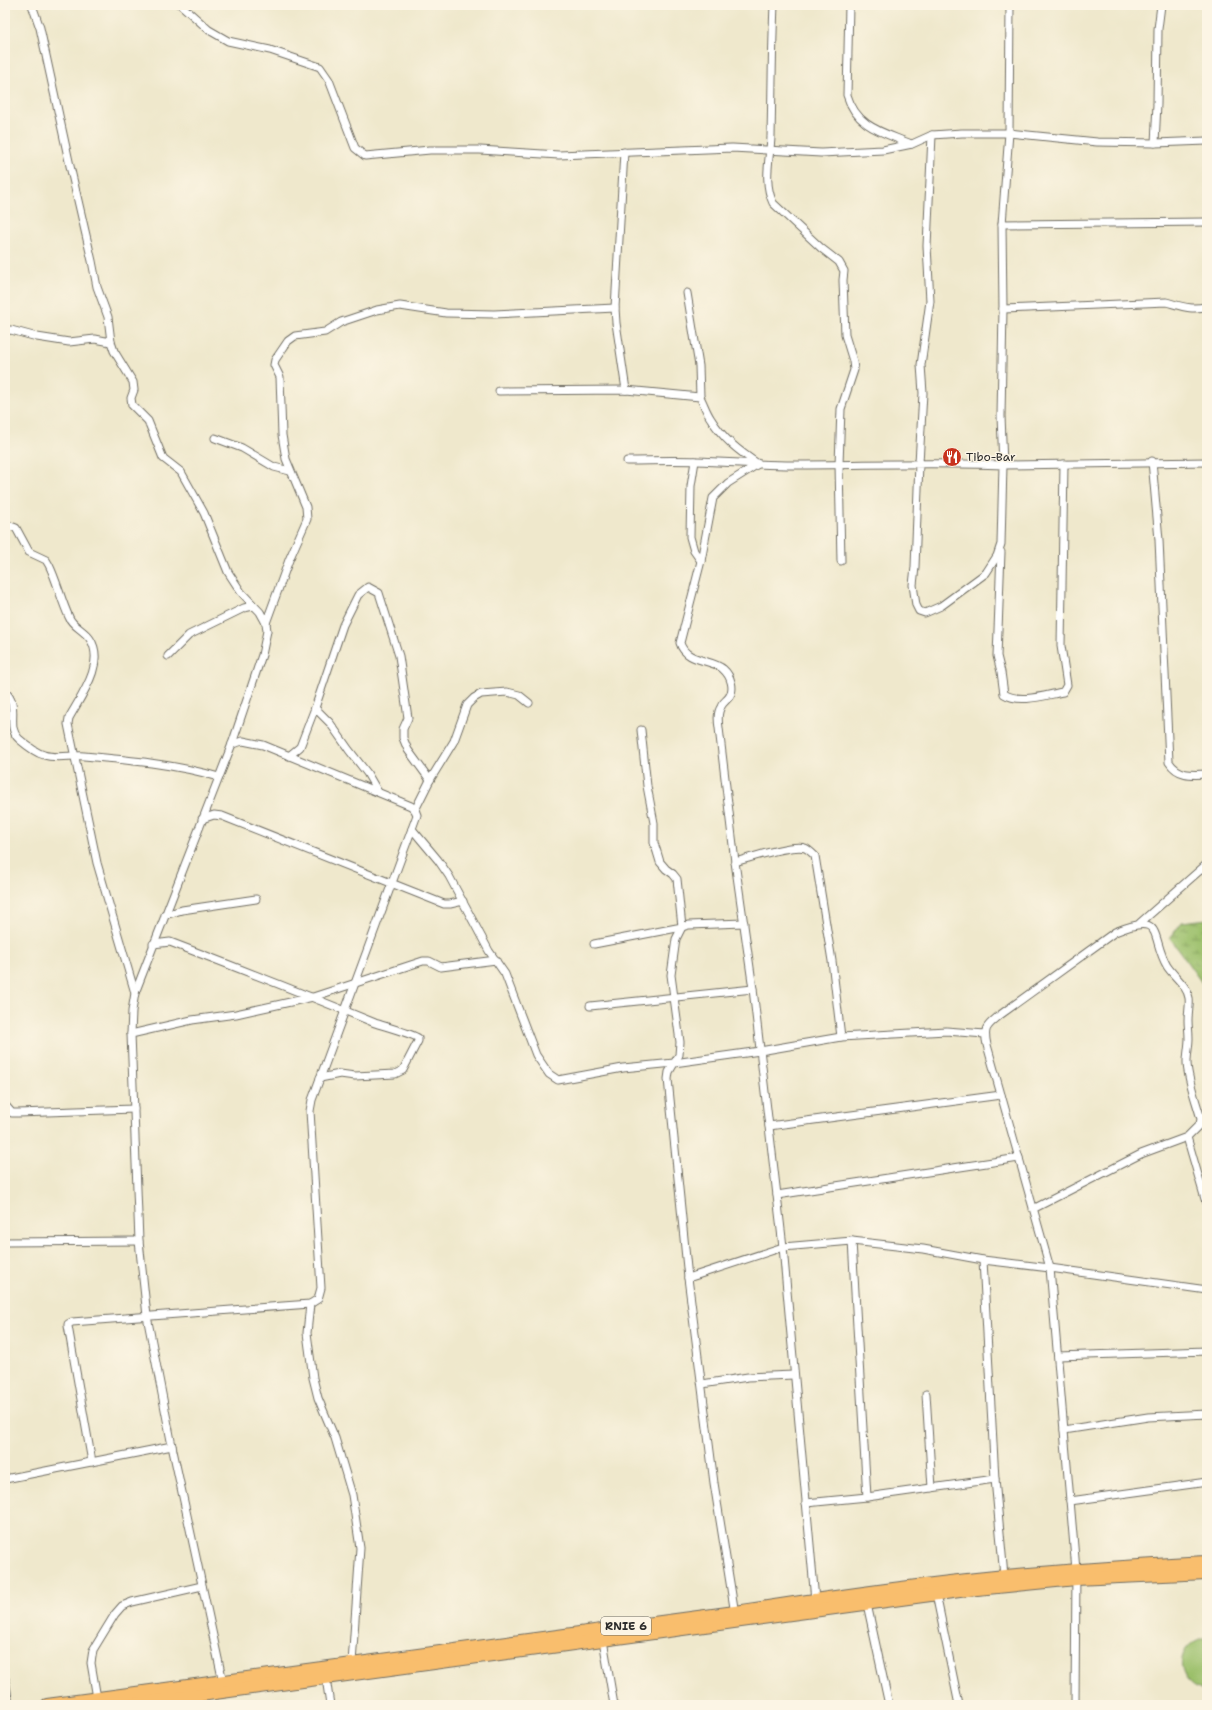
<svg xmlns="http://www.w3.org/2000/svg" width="1212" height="1710" font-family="'Shantell Sans',sans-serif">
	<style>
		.wetland { fill: url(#wetland-marsh); stroke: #63764a }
		.garden { fill: #9bc06a; stroke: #63764a }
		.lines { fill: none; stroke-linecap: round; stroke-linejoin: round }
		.street-casing { stroke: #706d63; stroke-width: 9 }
		.primary-casing { stroke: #706d63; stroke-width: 14 }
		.street { stroke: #fff; stroke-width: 7 }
		.primary { stroke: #f9be6d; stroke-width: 12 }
		.labels { text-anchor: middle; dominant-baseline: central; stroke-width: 3; stroke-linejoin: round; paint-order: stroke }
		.shield { fill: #fcf5e5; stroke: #6a6863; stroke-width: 1 }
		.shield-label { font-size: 11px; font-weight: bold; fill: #2b2b2b }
		.poi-label { font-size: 12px; fill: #2b2b2b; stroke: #fcf5e5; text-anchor: start }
	</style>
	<defs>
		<pattern id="wetland-marsh" width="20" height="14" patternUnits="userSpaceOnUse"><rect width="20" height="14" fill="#9bc06a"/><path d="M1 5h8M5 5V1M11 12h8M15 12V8" fill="none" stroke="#7f9c57"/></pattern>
	</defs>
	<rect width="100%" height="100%" fill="#fcf5e5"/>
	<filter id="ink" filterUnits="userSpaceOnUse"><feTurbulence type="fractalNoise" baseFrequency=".025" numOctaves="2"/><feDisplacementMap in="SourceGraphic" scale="8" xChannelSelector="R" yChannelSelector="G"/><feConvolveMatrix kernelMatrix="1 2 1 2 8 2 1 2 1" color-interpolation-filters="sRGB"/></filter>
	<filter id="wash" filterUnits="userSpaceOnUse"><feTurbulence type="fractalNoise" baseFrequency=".012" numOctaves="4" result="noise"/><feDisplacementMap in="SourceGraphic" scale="16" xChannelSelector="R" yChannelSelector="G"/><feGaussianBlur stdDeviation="0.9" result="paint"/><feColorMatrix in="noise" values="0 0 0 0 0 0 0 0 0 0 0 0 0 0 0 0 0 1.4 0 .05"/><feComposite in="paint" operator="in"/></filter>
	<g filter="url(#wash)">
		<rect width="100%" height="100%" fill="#efe8cc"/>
		<polygon class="wetland" points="1207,919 1207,990 1170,938 1182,922"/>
		<path class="garden" d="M1207 1637V1692C1173 1684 1173 1643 1207 1637Z"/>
	</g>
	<g filter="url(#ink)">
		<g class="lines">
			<defs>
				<g id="street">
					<polyline points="32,5 40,28 70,166 92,261 97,287 108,317 111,342 114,351 133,382 134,390 131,398 132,405 148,421 163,458 181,472 204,513 228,572 241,592 260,612 266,623 267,631 262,655 232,744 135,993 132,1011 131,1034 139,1241 147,1316 172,1446 223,1682"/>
					<polyline points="181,5 209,30 228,41 270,50 320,67 329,80 355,148 365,156 430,150 480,150 559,155 732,148 821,153 883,150 912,144 932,135 962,133 1009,133 1097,142 1155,143 1207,141"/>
					<path d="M774 5C772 49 772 93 771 137 770 159 763 181 773 203L821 248 839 262 844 271 843 280 845 335 853 361 854 370 841 409 839 464 841 561"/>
					<path d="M849 5 847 95C857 128 883 132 911 144"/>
					<polyline points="1010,5 1009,133 1002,224 1003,309 1001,416 1003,465 1207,462"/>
					<polyline points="1155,143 1157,104 1158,29 1161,5"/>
					<polyline points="624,152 615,308 616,323 626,390"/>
					<polyline points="1002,224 1207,222"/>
					<polyline points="687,293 699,366 700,397"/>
					<path d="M1003 309 1166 302C1181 306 1192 311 1207 306"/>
					<polyline points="5,331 11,330 37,337 69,342 95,339 111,342"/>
					<path d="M499 391 626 390 700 397C704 404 706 412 711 419 723 439 739 451 758 464L728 483 713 498 701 561 680 643C686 663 713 659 723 669 731 676 735 689 729 697 726 701 722 703 721 707 717 713 718 721 719 728L735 862 753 989 783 1247 815 1600"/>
					<polyline points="215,438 242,448 274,467 290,471"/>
					<path d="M627 461C650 461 673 460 697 461 729 462 761 465 794 465 864 465 934 462 1003 465L1001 544 997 556 986 573 941 606 925 613 919 611 916 605 913 585 915 567 919 463 923 393 921 365 930 301 927 246 932 135"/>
					<polyline points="695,461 691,486 690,537 694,551 701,561"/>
					<path d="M1152 461 1159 540 1169 762C1178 776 1191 775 1207 774"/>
					<path d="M5 524 16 528 29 552 46 560 49 565C57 581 61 600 69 617 72 626 84 630 90 639 106 663 81 696 69 718L68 724 97 863 135 993"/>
					<path d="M1001 552 997 656 1001 672 1004 694C1020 704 1046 695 1063 692L1067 685 1061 646 1064 464"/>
					<polyline points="266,623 289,560 307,519 306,507 286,459 282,435 280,377 274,365 275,360 288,341 295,336 325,332 341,322 377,310 400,306 446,313 494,314 615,308"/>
					<polyline points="168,656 189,635 244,608 253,606"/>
					<path d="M5 692C21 706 5 726 19 739 26 745 36 753 44 755 55 759 72 755 84 756 129 760 174 764 219 777"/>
					<polyline points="315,708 330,723 349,750 367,773 378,792"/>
					<polyline points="289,756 300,747 315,708 343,625 358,595 368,587 379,593 399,656 408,718 403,729 403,738 408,750 430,780"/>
					<polyline points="415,810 430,780 454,741 467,705 474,698 481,694 507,692 519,695 529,703"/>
					<polyline points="202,819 214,815 222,816 444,904 450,904 463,901"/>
					<polyline points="412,829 438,860 449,876 489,951 505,974 536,1055 549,1074 558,1080 623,1068 674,1063 760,1051 841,1037 946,1031 985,1034"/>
					<path d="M735 862C749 858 792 844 805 848 808 849 812 853 815 856L832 961 841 1037"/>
					<polyline points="165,915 182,910 256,899"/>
					<polyline points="1140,923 1207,864"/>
					<path d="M153 944 170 942C238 968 307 995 375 1023 384 1026 413 1034 418 1038V1041L403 1070 395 1074 355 1076 340 1074 320 1078"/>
					<polyline points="594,944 682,927 677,879 673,874 666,869 660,862 657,852 654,843 654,823 647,786 641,730"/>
					<polyline points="590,1006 753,989"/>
					<polyline points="131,1034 192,1020 236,1014 313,997 423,961 429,961 441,967 496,960"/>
					<polyline points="5,1105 12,1113 18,1113 134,1109"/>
					<polyline points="769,1126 1001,1095"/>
					<polyline points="1187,1137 1207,1206"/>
					<polyline points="777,1195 1019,1158"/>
					<path d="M1033 1209 1141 1154 1187 1137 1200 1124 1201 1119C1197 1104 1187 1078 1187 1062 1187 1054 1189 1046 1189 1038 1189 1032 1188 1026 1188 1020 1188 1013 1190 1005 1189 998 1187 985 1174 977 1167 966 1150 937 1165 911 1115 932L1000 1015C987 1026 983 1027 987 1045L1050 1268 1076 1570 1075 1705"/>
					<polyline points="852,1241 867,1497"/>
					<polyline points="5,1242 139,1241"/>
					<polyline points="983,1260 995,1479 1004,1576"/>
					<polyline points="688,1278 783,1247 852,1241 923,1249 983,1260 1050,1268 1207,1290"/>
					<polyline points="310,1304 307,1333 313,1378 318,1398 335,1438 352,1495 360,1548 352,1663"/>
					<polyline points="1058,1356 1207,1351"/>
					<polyline points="702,1384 748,1377 794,1375"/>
					<polyline points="926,1394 932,1488"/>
					<polyline points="1064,1430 1148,1417 1207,1414"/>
					<polyline points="92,1462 68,1326 68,1324 72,1322 310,1304 318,1299 321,1288 310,1111 312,1100 417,815 415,810 411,806 263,745 243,741 232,744"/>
					<polyline points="5,1479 172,1446"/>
					<polyline points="1070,1501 1207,1482"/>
					<polyline points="806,1503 867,1497 995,1479"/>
					<polyline points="936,1594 959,1705"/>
					<polyline points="867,1604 889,1705"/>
					<polyline points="735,1614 714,1483 688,1278 668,1079 669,1072 679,1055 680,1042 671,975 676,939 682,927 689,925 744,923"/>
					<polyline points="603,1640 614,1705"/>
					<polyline points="326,1678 330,1705"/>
					<polyline points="5,1679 9,1705"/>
					<polyline points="97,1698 91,1663 93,1650 115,1614 122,1606 132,1602 202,1586"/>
				</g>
				<g id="primary">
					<path d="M47 1705 735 1612C824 1598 914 1585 1005 1576 1072 1570 1140 1566 1207 1562"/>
					<polyline points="128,1705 967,1590 1076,1579 1207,1573"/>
				</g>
			</defs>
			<use href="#street" class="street-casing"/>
			<use href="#primary" class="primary-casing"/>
			<use href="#street" class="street"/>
			<use href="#primary" class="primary"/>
		</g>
	</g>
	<defs>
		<symbol id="restaurant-disc" viewBox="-11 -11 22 22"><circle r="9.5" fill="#c8321e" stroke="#fcf5e5"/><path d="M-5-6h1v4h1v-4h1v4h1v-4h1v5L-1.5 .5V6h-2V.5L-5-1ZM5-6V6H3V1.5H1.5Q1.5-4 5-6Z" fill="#fff"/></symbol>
	</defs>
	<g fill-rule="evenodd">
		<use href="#restaurant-disc" x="941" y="446" width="22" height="22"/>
	</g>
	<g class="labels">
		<rect class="shield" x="601" y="1617" width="50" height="18" rx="3"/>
		<g class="shield-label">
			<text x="626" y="1626">RNIE 6</text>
		</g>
		<g class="poi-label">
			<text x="966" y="457">Tibo-Bar</text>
		</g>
	</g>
	<rect width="1212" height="1710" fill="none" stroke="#fcf5e5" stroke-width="20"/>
</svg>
